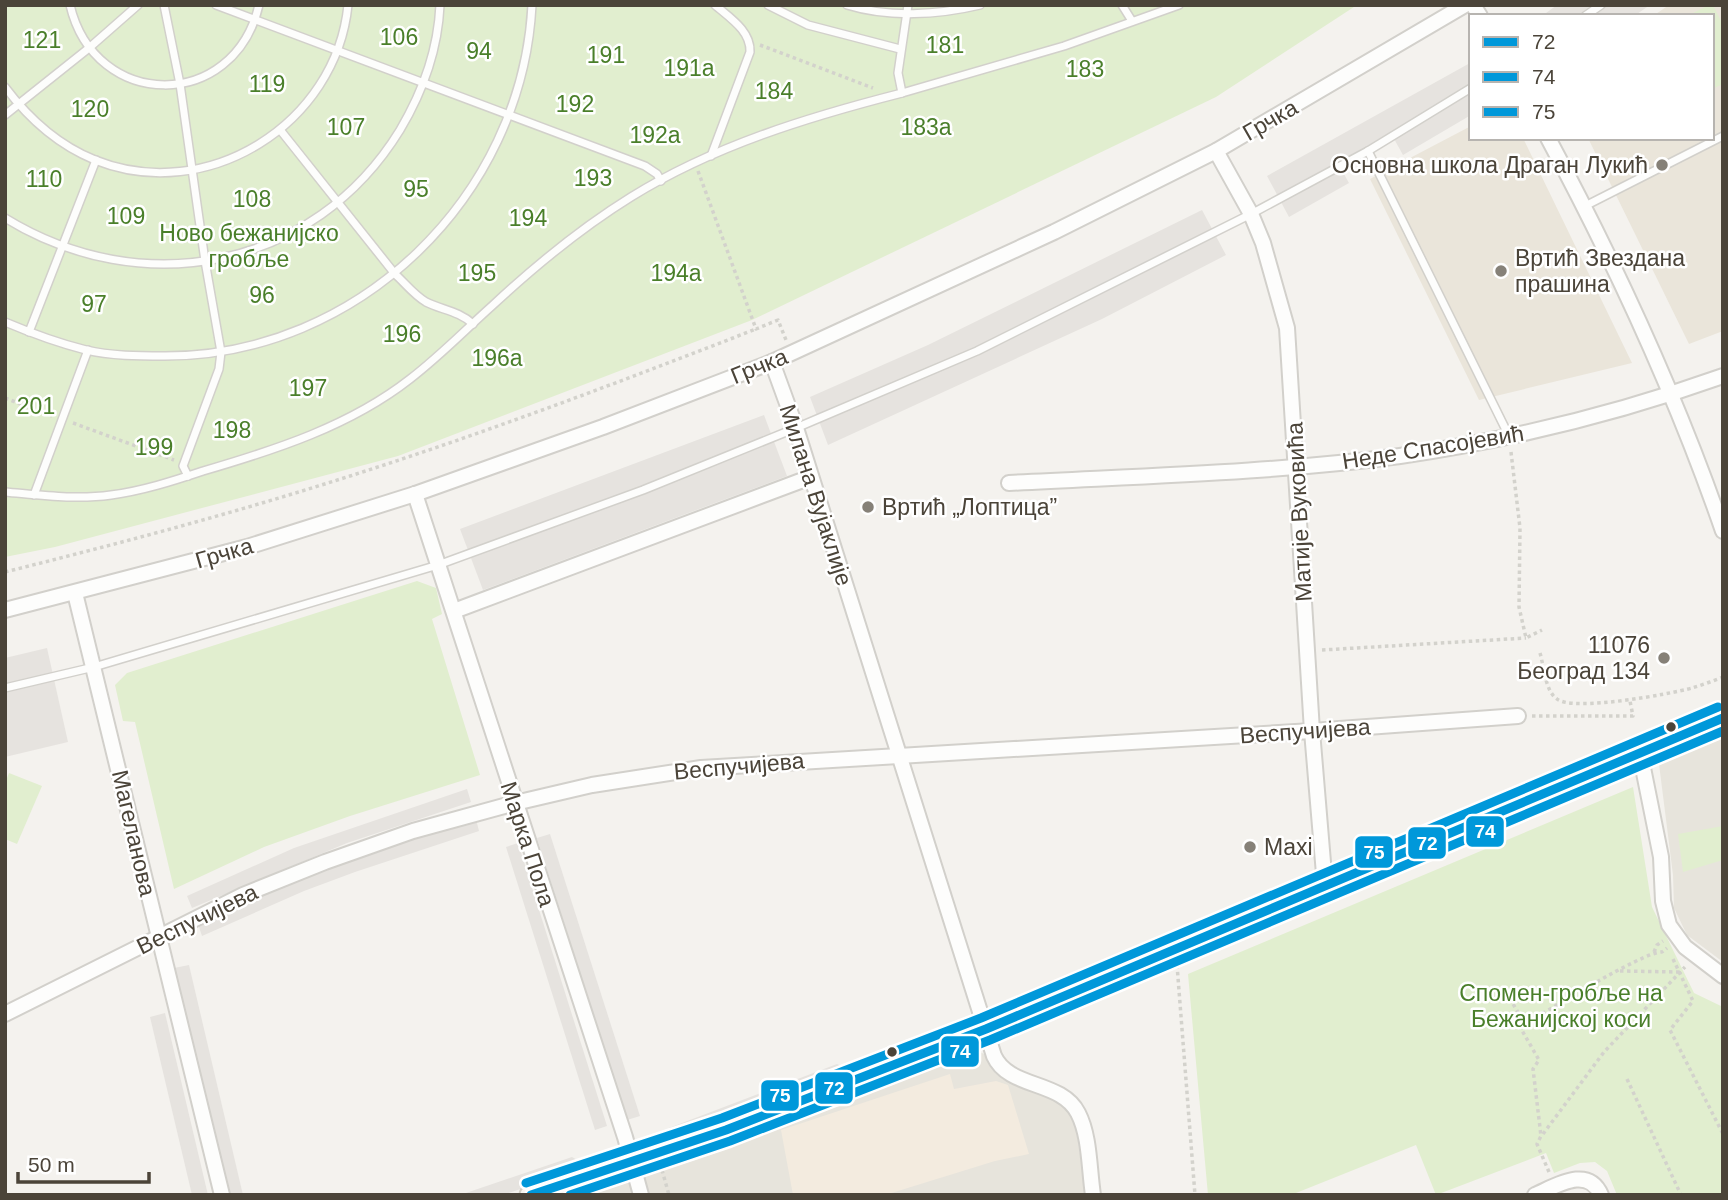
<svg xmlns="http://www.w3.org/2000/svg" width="1728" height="1200" font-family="Arial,sans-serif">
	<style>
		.residential { fill: #e7e4dc }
		.commercial { fill: #f3ebdf }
		.education { fill: #eae5da }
		.green { fill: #e1eecf }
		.parking { fill: #e6e3df }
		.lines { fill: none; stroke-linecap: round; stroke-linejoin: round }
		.lane-casing { stroke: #d2d0cb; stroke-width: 10 }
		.street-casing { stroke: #d2d0cb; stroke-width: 18 }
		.secondary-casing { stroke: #d3cfc5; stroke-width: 23 }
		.path { stroke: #d3d2cc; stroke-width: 3.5; stroke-dasharray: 3.5 3.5; stroke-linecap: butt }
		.lane { stroke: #fdfdfc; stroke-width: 7 }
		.street { stroke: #fdfdfc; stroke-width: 14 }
		.secondary { stroke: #f7f6f1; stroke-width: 19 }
		.bus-1-casing { stroke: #fff; stroke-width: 14 }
		.bus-2-casing { stroke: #fff; stroke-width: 14 }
		.bus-3-casing { stroke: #fff; stroke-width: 14 }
		.bus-1 { stroke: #0098da; stroke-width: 9 }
		.bus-2 { stroke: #0098da; stroke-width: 9 }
		.bus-3 { stroke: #0098da; stroke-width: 9 }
		.poi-dot { fill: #868178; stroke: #fff; stroke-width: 2.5 }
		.bus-dot { fill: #4b4439; stroke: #fff; stroke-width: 2.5 }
		.labels { text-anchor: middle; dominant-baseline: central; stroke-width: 5; stroke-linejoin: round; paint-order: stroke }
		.park-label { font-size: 23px; fill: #4a7f2a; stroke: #fff }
		.street-label { font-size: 23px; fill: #4b4439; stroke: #fff }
		.poi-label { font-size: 23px; fill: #4b4439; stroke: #fff; text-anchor: start }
		.line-badge { stroke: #fff; stroke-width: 2.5 }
		.badge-label { font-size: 19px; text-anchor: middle; font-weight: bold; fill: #fff }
	</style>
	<rect width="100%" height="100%" fill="#f4f2ee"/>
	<g class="residential">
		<polygon points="1723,734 1723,962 1687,935 1674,908 1673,875 1659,764"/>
		<polygon points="972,1048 984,1054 991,1067 1005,1078 1063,1103 1075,1121 1086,1195 564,1195 642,1170 951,1053"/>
	</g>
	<polygon class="commercial" points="950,1074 954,1089 996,1081 1008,1085 1029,1154 995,1161 885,1195 793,1195 781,1130"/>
	<g class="education">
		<polygon points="1669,5 1723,5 1723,331 1689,344 1588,138 1712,138 1712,16 1653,16"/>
		<polygon points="1471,126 1471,138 1523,138 1632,363 1479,400 1370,179"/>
	</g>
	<g class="green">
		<polygon points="5,5 1357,5 1216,97 752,320 398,456 55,547 5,557"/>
		<polygon points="1709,5 1713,5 1723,25 1723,84 1712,89 1712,16 1687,16"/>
		<polygon points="417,581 436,588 442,614 432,619 480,775 350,816 264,847 174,889 135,722 123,721 115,685 127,673"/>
		<polygon points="9,773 42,786 17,844 5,839 5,783"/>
		<polygon points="1633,787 1652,907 1694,993 1723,1007 1723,1195 1617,1195 1607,1171 1595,1162 1580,1163 1554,1173 1546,1153 1436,1195 1416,1145 1291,1195 1208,1195 1188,974"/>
		<polygon points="1723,826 1723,860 1683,872 1678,834"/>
	</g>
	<g class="parking">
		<polygon points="1557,5 1650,5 1634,16 1542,16"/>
		<polygon points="1470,63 1471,115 1403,155 1393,137 1340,167 1349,183 1289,217 1267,176"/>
		<polygon points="1202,210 1226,255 1102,319 828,445 810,397 928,345"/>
		<polygon points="764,415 787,476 483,590 460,529"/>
		<polygon points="47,648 68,742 5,757 5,658"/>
		<polygon points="467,789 471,802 347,843 192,908 187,896 294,848"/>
		<polygon points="476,819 479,831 355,872 304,891 202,936 198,924 302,877 389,845"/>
		<polygon points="550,834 640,1116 627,1120 537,838"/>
		<polygon points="518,843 607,1126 595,1130 506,847"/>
		<polygon points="189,965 243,1195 228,1195 174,968"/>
		<polygon points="165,1013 208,1195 192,1195 150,1017"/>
		<polygon points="837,1064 850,1071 680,1136 669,1128"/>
		<polygon points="572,1157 588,1166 503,1195 460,1195"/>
	</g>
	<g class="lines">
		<defs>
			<g id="lane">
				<path d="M70 5C95 111 234 112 259 5"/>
				<polyline points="164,5 180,84 205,261 221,352 219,369 183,466 188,476"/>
				<polyline points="216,5 645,166 657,174 661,181"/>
				<polyline points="768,5 808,25 900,49"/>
				<path d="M847 5C889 18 938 15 980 5"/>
				<polyline points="908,5 898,73 902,93 1064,46 1179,5"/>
				<polyline points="1122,5 1132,21"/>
				<polyline points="1585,16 1601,5"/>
				<path d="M5 87C29 119 58 145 95 160 207 205 336 124 348 5"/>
				<polyline points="5,115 89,48 138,5"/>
				<path d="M281 131 395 274C405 283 414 295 426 302 442 310 459 311 473 324"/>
				<polyline points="1368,151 1509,436"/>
				<path d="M711 156 750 52C751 31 730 18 715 5"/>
				<polyline points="1585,206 1723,136"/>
				<path d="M5 218C142 302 314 270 400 130 422 93 438 49 440 5"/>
				<path d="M5 322C31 333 58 343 86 350 111 356 139 356 165 356 358 356 522 197 532 5"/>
				<polyline points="29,332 96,160"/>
				<path d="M5 492C40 495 76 500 111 495 142 491 173 481 203 471 275 450 350 426 410 379 440 356 465 330 493 305 535 266 581 228 631 197 713 146 808 117 902 93"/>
				<polyline points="34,495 88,350"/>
				<polyline points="5,688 94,667 438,565 643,490 796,428 977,351 1251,214 1368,151 1471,88"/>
			</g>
			<g id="street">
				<polyline points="1473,5 1480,16"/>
				<path d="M1548 138C1616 265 1676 395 1723 531"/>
				<polyline points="1216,151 1251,214 1263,243 1287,328 1312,731 1325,886"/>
				<path d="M772 362 796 428 994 1056C1009 1089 1061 1080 1078 1113 1090 1136 1089 1169 1093 1195"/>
				<path d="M1009 483C1139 476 1271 473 1400 456 1509 440 1619 413 1723 376"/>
				<polyline points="415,494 625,1137 641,1195"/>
				<polyline points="75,593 222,1195"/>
				<polyline points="5,610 247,547 415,494 603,427 772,362 1054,232 1216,151 1465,5"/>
				<polyline points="454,611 811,477"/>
				<polyline points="1640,753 1661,857 1663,901 1669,925 1685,947 1723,976"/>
				<polyline points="5,1014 243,895 325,862 413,831 515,803 592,785 701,768 1312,731 1518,716"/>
				<path d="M1535 1195C1556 1186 1588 1165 1601 1195"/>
			</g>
			<polyline id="secondary" points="530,1195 726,1130 986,1029 1723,718"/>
		</defs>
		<use href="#lane" class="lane-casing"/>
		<use href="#street" class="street-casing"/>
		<use href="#secondary" class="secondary-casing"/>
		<g class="path">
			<polyline points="760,45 873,88"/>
			<polyline points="698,171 756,329 778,320 786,340"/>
			<polyline points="5,398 52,416"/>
			<polyline points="73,423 174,460"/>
			<polyline points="1511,452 1520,528 1519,607 1526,638 1542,630"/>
			<path d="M5 572C105 547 204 521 302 491 456 444 607 387 756 329"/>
			<polyline points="1322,650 1526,638"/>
			<path d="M1540 653C1544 666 1545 691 1557 699 1573 712 1670 694 1692 688 1702 685 1713 681 1723 677"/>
			<polyline points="1532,716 1633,716 1630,701"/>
			<polyline points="1654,952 1657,945 1663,941"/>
			<polyline points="1673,959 1693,1001 1670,1030 1723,1134"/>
			<polyline points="1177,965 1195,1195"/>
			<polyline points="1620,971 1679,972"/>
			<polyline points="1506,992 1525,1024"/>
			<polyline points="1627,1079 1681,1195"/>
			<polyline points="1543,1134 1604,1052 1685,967"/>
			<polyline points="662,1170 669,1195"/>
			<path d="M1549 1172 1537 1144 1541 1136 1533 1069 1539 1060 1520 1027C1542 1014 1644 951 1662 952L1667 948"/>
		</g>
		<use href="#lane" class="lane"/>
		<use href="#street" class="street"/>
		<use href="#secondary" class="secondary"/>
		<defs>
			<polyline id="bus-1" points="531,1195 726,1130 986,1029 1723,718"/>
			<polyline id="bus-2" points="570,1195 730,1141 990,1040 1723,731"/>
			<polyline id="bus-3" points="526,1183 722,1118 981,1018 1718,707"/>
		</defs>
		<use href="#bus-1" class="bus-1-casing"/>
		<use href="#bus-2" class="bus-2-casing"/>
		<use href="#bus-3" class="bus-3-casing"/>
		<use href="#bus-1" class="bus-1"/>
		<use href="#bus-2" class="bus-2"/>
		<use href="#bus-3" class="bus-3"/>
	</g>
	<g class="poi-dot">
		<circle cx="1662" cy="165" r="7"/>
		<circle cx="1501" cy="271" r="7"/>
		<circle cx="868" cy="507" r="7"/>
		<circle cx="1664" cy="658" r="7"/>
		<circle cx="1250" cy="847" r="7"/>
	</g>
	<g class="bus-dot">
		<circle cx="1671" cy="727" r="6"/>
		<circle cx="892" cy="1052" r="6"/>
	</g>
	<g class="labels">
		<g class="park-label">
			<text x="399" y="37">106</text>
			<text x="42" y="40">121</text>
			<text x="945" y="45">181</text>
			<text x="479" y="51">94</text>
			<text x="606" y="55">191</text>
			<text x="689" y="68">191a</text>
			<text x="1085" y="69">183</text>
			<text x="267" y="84">119</text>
			<text x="774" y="91">184</text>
			<text x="575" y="104">192</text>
			<text x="90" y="109">120</text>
			<text x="346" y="127">107</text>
			<text x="926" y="127">183a</text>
			<text x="655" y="135">192а</text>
			<text x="593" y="178">193</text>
			<text x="44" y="179">110</text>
			<text x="416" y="189">95</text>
			<text x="252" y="199">108</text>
			<text x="126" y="216">109</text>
			<text x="528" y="218">194</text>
			<text x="249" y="233">Ново бежанијско<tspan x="249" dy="26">гробље</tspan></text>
			<text x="477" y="273">195</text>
			<text x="676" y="273">194a</text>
			<text x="262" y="295">96</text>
			<text x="94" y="304">97</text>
			<text x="402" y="334">196</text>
			<text x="497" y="358">196a</text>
			<text x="308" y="388">197</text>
			<text x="36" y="406">201</text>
			<text x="232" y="430">198</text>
			<text x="154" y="447">199</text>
			<text x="1561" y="993">Спомен-гробље на<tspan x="1561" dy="26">Бежанијској коси</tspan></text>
		</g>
		<g class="street-label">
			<text transform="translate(1270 120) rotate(-30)">Грчка</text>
			<text transform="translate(759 366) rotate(-22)">Грчка</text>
			<text transform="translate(1433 447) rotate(-9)">Неде Спасојевић</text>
			<text transform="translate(816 495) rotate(72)">Милана Вујаклије</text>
			<text transform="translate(1299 512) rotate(-93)">Матије Вуковића</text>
			<text transform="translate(224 553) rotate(-16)">Грчка</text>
			<text transform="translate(1305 731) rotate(-4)">Веспучијева</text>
			<text transform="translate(739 766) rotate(-5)">Веспучијева</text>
			<text transform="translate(134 833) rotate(77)">Магеланова</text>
			<text transform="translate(528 844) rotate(72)">Марка Пола</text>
			<text transform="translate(197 919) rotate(-26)">Веспучијева</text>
		</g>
		<g class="poi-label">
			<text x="1648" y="165" text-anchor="end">Основна школа Драган Лукић</text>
			<text x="1515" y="258">Вртић Звездана<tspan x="1515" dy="26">прашина</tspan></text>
			<text x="882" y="507">Вртић „Лоптица”</text>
			<text x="1650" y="645" text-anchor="end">11076<tspan x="1650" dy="26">Београд 134</tspan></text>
			<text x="1264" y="847">Maxi</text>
		</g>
	</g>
	<g class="line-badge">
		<rect x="1465" y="815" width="40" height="33" rx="7" fill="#0098da"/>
		<rect x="1407" y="826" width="40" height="34" rx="7" fill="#0098da"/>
		<rect x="1354" y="835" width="40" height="34" rx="7" fill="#0098da"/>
		<rect x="940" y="1035" width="40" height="33" rx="7" fill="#0098da"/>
		<rect x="814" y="1071" width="40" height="34" rx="7" fill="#0098da"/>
		<rect x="760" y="1079" width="40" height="33" rx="7" fill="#0098da"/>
	</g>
	<g class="badge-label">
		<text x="1485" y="838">74</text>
		<text x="1427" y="850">72</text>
		<text x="1374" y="859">75</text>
		<text x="960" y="1058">74</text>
		<text x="834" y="1095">72</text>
		<text x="780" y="1102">75</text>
	</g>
	<rect width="1728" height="1200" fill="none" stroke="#4b4439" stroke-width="14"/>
	<rect x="1469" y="14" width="245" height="126" fill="#ffffff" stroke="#b7b4b0" stroke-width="2"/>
	<rect x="1483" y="37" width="35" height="10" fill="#0098da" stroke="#b7b4b0" stroke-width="2"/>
	<text x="1532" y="49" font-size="21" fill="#4b4439">72</text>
	<rect x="1483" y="72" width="35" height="10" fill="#0098da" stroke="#b7b4b0" stroke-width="2"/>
	<text x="1532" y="84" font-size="21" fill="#4b4439">74</text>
	<rect x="1483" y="107" width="35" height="10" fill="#0098da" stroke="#b7b4b0" stroke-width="2"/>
	<text x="1532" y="119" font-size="21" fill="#4b4439">75</text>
	<path d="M18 1172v10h131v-10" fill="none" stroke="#4b4439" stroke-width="3.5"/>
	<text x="28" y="1172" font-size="21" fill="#4b4439" stroke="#ffffff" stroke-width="5" paint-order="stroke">50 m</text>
</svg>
